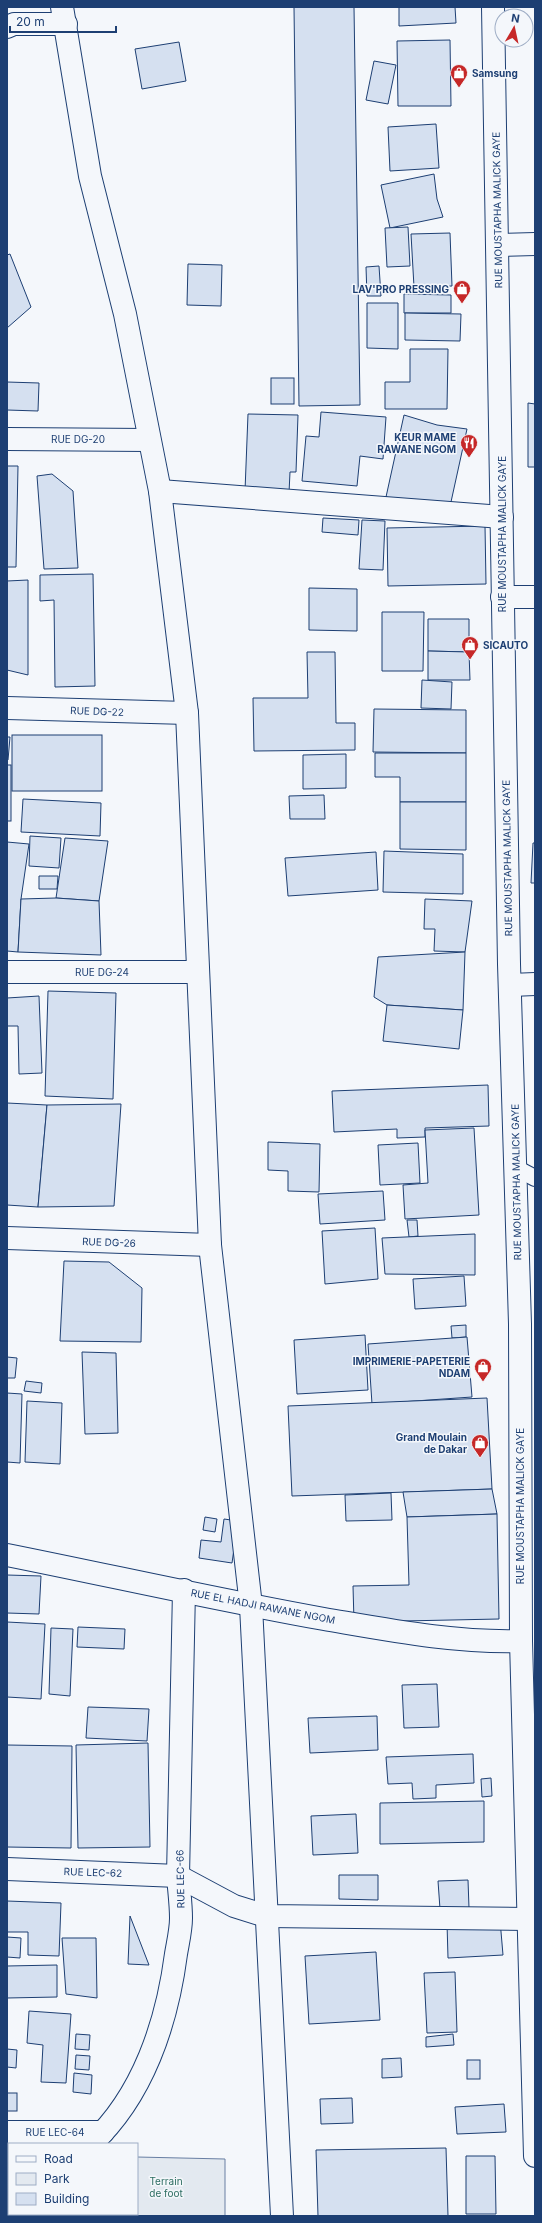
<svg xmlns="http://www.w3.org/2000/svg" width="542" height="2223" font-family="Inter,sans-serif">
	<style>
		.green { fill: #e3e9f0; stroke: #687fa3 }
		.building { fill: #d5e0f0; stroke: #1d3f73 }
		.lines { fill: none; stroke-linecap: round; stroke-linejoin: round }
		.service-casing { stroke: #1d3f73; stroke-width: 18 }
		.minor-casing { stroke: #1d3f73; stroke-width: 24 }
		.tertiary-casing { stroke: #1d3f73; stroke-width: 24 }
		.service { stroke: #f4f7fb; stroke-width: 16 }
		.minor { stroke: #f4f7fb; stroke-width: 22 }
		.tertiary { stroke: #f4f7fb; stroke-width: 22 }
		.labels { text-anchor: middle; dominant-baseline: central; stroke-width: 3; stroke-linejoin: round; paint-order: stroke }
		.poi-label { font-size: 10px; font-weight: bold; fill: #1d3f73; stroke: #f4f7fb; text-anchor: end }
		.street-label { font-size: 10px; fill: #1d3f73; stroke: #f4f7fb }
		.park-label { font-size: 10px; fill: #2c6c60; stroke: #f4f7fb }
	</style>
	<rect width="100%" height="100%" fill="#f4f7fb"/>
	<polygon class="green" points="137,2157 225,2159 225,2216 84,2216 84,2214 137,2214"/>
	<g class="building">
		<polygon points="294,7 354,7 360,405 299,406"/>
		<polygon points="399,7 455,7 456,23 399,26"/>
		<polygon points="450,40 451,106 398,106 397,41"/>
		<polygon points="179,42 186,81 142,89 135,49"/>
		<polygon points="374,61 396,65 388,104 366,100"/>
		<polygon points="436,124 439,168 390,171 388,127"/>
		<polygon points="434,174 437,199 443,217 390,228 381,185"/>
		<polygon points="408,227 410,266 387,267 385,228"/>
		<polygon points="450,233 452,286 414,287 411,234"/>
		<polygon points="10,254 31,307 7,328 7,255"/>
		<polygon points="188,264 222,265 221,306 187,305"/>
		<polygon points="379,266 381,296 367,296 366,267"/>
		<polygon points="404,294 451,295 451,313 404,313"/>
		<polygon points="367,303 398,303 398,349 367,348"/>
		<polygon points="405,313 461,314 460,341 405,340"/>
		<polygon points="410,349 448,349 447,409 385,409 385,382 410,382"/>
		<rect x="271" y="378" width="23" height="26"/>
		<polygon points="7,382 39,383 38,411 7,410"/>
		<polygon points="528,403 535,404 535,467 528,467"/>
		<polygon points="321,412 386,417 383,459 360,456 357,486 302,481 306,436 319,437"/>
		<polygon points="248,414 298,415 296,472 290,472 289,493 245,491"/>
		<polygon points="404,415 437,425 467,429 449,511 386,497"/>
		<polygon points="7,466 18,466 16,567 7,567"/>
		<polygon points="52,474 73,491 78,568 44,569 37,476"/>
		<polygon points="323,518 359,520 358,535 322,532"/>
		<polygon points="362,520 385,521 383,570 359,569"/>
		<polygon points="485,526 486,584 388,586 387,528"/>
		<polygon points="93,574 95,686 55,687 54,600 40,601 40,575"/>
		<polygon points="28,580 28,675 7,670 7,581"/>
		<polygon points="309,588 357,589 357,631 309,630"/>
		<polygon points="382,612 424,612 423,671 382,671"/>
		<polygon points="428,619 469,619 469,652 428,651"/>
		<polygon points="428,651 469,652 470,680 428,680"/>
		<polygon points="307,652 335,652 336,723 355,723 355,750 254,751 253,698 308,698"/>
		<polygon points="422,680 452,682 451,709 421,708"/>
		<polygon points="374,709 466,710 466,753 373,752"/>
		<rect x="12" y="735" width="90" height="56"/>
		<polygon points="7,737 10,737 8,760 7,760"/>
		<polygon points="375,753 466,753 466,802 400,802 400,777 375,777"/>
		<polygon points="346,754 346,788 303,789 303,755"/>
		<rect x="7" y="765" width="4" height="56"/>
		<polygon points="324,795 325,819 290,819 289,796"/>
		<polygon points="23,799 101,803 100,836 21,832"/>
		<polygon points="400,802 466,802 466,850 400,849"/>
		<polygon points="30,836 61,838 59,868 29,866"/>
		<polygon points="65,838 108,841 99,901 56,898"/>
		<polygon points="7,842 29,844 21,899 18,952 7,951"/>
		<polygon points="533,843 535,843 535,883 531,883"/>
		<polygon points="384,851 463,854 463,894 383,892"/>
		<polygon points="376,852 378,890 288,896 285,858"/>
		<polygon points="39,876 58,876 57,889 39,889"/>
		<polygon points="56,898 99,901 101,955 18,952 21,899"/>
		<polygon points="425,899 472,901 465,952 434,951 435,929 424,929"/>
		<polygon points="465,952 463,1010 387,1005 374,997 378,957"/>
		<polygon points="48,991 116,993 113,1099 45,1096"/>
		<polygon points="39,996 42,1073 19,1074 18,1026 7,1026 7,998"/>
		<polygon points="387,1005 463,1010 459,1049 383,1041"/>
		<polygon points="488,1085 489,1126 425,1128 425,1137 397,1138 397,1129 334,1132 332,1091"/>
		<polygon points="7,1103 47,1105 38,1207 7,1205"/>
		<polygon points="121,1104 114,1206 38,1207 47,1105"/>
		<polygon points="474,1128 479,1215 405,1219 403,1185 428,1183 425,1130"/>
		<polygon points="268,1142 320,1144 319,1192 288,1191 288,1171 268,1170"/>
		<polygon points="418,1143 420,1183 380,1185 378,1145"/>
		<polygon points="383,1191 385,1220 320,1224 318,1194"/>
		<polygon points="407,1220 417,1220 418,1236 409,1237"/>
		<polygon points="375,1228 378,1279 325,1284 322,1231"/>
		<polygon points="475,1234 475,1275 385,1274 382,1238"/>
		<polygon points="64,1261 109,1262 142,1288 141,1342 60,1341"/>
		<polygon points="464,1276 466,1306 415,1309 413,1279"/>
		<polygon points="466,1325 466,1337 452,1338 451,1326"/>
		<polygon points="365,1335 368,1390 297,1394 294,1340"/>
		<polygon points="467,1337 472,1397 372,1404 368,1344"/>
		<polygon points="82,1352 116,1353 118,1433 85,1434"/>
		<polygon points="7,1357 17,1358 15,1378 7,1378"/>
		<polygon points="26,1381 42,1383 41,1393 24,1391"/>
		<polygon points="7,1393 22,1394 20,1463 7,1462"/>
		<polygon points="487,1398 492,1489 292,1496 288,1406"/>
		<polygon points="27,1401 62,1403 60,1464 25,1462"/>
		<polygon points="492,1489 497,1514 407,1517 403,1492"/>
		<polygon points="391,1493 392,1520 346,1521 345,1495"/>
		<polygon points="497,1514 499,1619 354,1622 353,1586 409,1585 407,1517"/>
		<polygon points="205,1517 217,1519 215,1532 203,1530"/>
		<polygon points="224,1519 238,1521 232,1563 199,1558 201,1540 221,1542"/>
		<polygon points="7,1575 41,1576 39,1614 7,1613"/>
		<polygon points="7,1622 45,1624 41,1699 7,1697"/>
		<polygon points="78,1627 125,1629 124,1649 77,1647"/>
		<polygon points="51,1628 73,1629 70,1696 49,1694"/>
		<polygon points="437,1684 439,1727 404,1728 402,1685"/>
		<polygon points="88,1707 149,1709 147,1741 86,1738"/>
		<polygon points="377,1716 378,1750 310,1753 308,1718"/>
		<polygon points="148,1743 150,1847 78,1848 76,1745"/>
		<polygon points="7,1745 72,1746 71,1848 7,1847"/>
		<polygon points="473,1754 474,1783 436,1785 436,1798 413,1799 412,1783 388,1784 386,1757"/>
		<polygon points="491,1778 492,1796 482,1797 481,1779"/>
		<polygon points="484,1801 484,1842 380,1844 380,1803"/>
		<polygon points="356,1814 358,1853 313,1855 311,1816"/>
		<polygon points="339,1875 378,1875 378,1900 339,1899"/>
		<polygon points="468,1880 469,1908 440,1909 438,1881"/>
		<polygon points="7,1901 61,1903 59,1956 28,1955 28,1932 7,1932"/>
		<polygon points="130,1916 149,1965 128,1964"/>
		<polygon points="500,1920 503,1955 448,1958 447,1923"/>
		<polygon points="7,1937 21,1938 20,1958 7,1957"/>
		<polygon points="62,1938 96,1938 97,1998 66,1994"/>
		<polygon points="376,1952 380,2020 309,2024 305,1956"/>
		<polygon points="57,1965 57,1997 7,1998 7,1966"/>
		<polygon points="455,1972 457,2032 427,2033 424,1973"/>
		<polygon points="29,2011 71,2014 66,2083 41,2082 43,2045 27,2043"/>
		<polygon points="76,2034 90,2035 89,2050 75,2049"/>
		<polygon points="453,2034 454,2045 426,2047 426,2037"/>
		<polygon points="7,2049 17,2050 16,2068 7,2067"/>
		<polygon points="76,2055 90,2056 89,2070 75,2069"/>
		<polygon points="401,2058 402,2077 382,2078 382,2059"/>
		<rect x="467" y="2060" width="13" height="19"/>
		<polygon points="74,2073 92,2075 91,2094 73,2092"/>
		<rect x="7" y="2093" width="10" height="18"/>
		<polygon points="352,2098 353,2123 321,2124 320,2099"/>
		<polygon points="504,2104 506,2132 457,2134 455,2107"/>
		<polygon points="446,2148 448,2216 318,2216 316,2150"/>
		<polygon points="466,2156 495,2156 496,2214 466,2214"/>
	</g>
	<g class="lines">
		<defs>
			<polyline id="service" points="516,1168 535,1178"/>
			<g id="minor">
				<polyline points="62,7 90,176 125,314 160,491 187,713 210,1245 251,1606 282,2216"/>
				<polyline points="7,27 14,24 66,24"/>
				<polyline points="498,245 535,244"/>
				<polyline points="7,439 148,440"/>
				<polyline points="160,491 502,517"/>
				<polyline points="502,597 535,597"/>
				<polyline points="7,708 187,713"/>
				<polyline points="7,972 197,972"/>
				<polyline points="511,985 535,984"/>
				<polyline points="7,1238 210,1245"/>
				<polyline points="7,1869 178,1876 234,1906 266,1916 528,1919"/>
				<polyline points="7,2132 103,2132"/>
				<path d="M91 2144C143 2096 167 2023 176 1954 178 1942 181 1930 181 1918 181 1904 179 1890 178 1876L184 1590"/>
				<polyline points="7,2215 9,2213"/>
			</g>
			<g id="tertiary">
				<polyline points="493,7 509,964 520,1324 521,1641 535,2156"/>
				<path d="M7 1555C112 1576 218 1600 324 1619 389 1630 455 1643 521 1641"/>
			</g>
		</defs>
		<use href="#service" class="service-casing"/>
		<use href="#minor" class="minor-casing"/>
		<use href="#tertiary" class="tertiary-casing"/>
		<use href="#service" class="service"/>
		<use href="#minor" class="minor"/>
		<use href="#tertiary" class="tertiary"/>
	</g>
	<defs>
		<symbol id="shop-pin" viewBox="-11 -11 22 30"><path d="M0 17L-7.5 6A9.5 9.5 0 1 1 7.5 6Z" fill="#c62828" stroke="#f4f7fb"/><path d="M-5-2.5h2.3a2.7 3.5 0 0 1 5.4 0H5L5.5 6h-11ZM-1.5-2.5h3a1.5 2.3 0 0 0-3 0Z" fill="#fff"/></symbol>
		<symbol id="restaurant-pin" viewBox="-11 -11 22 30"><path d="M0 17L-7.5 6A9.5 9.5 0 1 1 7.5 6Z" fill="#c62828" stroke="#f4f7fb"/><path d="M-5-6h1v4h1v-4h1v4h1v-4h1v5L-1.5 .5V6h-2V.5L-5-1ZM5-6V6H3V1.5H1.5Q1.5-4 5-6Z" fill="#fff"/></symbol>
	</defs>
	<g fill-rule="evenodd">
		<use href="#shop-pin" x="449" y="63" width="20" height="27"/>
		<use href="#shop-pin" x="452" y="279" width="20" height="27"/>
		<use href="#restaurant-pin" x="459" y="433" width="20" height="27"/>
		<use href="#shop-pin" x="460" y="635" width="20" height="27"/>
		<use href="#shop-pin" x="473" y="1357" width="20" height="27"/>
		<use href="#shop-pin" x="470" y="1433" width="20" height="27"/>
	</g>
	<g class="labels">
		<g class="poi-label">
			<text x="472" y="73" text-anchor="start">Samsung</text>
			<text x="449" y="289">LAV'PRO PRESSING</text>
			<text x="456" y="437">KEUR MAME<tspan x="456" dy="12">RAWANE NGOM</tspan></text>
			<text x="483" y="645" text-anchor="start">SICAUTO</text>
			<text x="470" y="1361">IMPRIMERIE-PAPETERIE<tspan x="470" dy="12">NDAM</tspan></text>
			<text x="467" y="1437">Grand Moulain<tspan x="467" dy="12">de Dakar</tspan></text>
		</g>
		<g class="street-label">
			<text transform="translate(497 210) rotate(-91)">RUE MOUSTAPHA MALICK GAYE</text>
			<text x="78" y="439">RUE DG-20</text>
			<text transform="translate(502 534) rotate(-90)">RUE MOUSTAPHA MALICK GAYE</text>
			<text transform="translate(97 711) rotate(2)">RUE DG-22</text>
			<text transform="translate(507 858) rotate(-91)">RUE MOUSTAPHA MALICK GAYE</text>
			<text x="102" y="972">RUE DG-24</text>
			<text transform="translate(516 1182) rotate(-91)">RUE MOUSTAPHA MALICK GAYE</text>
			<text transform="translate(109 1242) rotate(2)">RUE DG-26</text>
			<text transform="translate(520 1506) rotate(-90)">RUE MOUSTAPHA MALICK GAYE</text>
			<text transform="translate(263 1606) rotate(11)">RUE EL HADJI RAWANE NGOM</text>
			<text transform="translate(93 1872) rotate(2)">RUE LEC-62</text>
			<text transform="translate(180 1879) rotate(-91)">RUE LEC-66</text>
			<text x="55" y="2132">RUE LEC-64</text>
		</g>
		<g class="park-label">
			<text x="166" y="2181">Terrain<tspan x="166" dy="12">de foot</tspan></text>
		</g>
	</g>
	<rect width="542" height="2223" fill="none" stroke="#1d3f73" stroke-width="16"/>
	<rect x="8" y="2143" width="130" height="72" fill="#f4f7fb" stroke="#9eadc5"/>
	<rect x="16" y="2156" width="20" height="6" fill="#f4f7fb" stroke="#9eadc5"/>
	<text x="44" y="2163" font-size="12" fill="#1d3f73">Road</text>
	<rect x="16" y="2173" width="20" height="12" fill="#e3e9f0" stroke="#9eadc5"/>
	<text x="44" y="2183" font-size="12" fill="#1d3f73">Park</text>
	<rect x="16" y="2193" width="20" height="12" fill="#d5e0f0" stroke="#9eadc5"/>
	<text x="44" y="2203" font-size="12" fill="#1d3f73">Building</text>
	<g transform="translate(514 28) rotate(9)"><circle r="19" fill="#f4f7fb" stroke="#9eadc5"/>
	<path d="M0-3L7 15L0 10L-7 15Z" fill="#c62828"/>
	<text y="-6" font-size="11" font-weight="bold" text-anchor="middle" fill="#1d3f73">N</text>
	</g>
	<path d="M10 26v6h106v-6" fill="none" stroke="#1d3f73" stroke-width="2"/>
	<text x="16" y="26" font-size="12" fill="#1d3f73" stroke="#f4f7fb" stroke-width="3" paint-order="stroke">20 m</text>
</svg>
